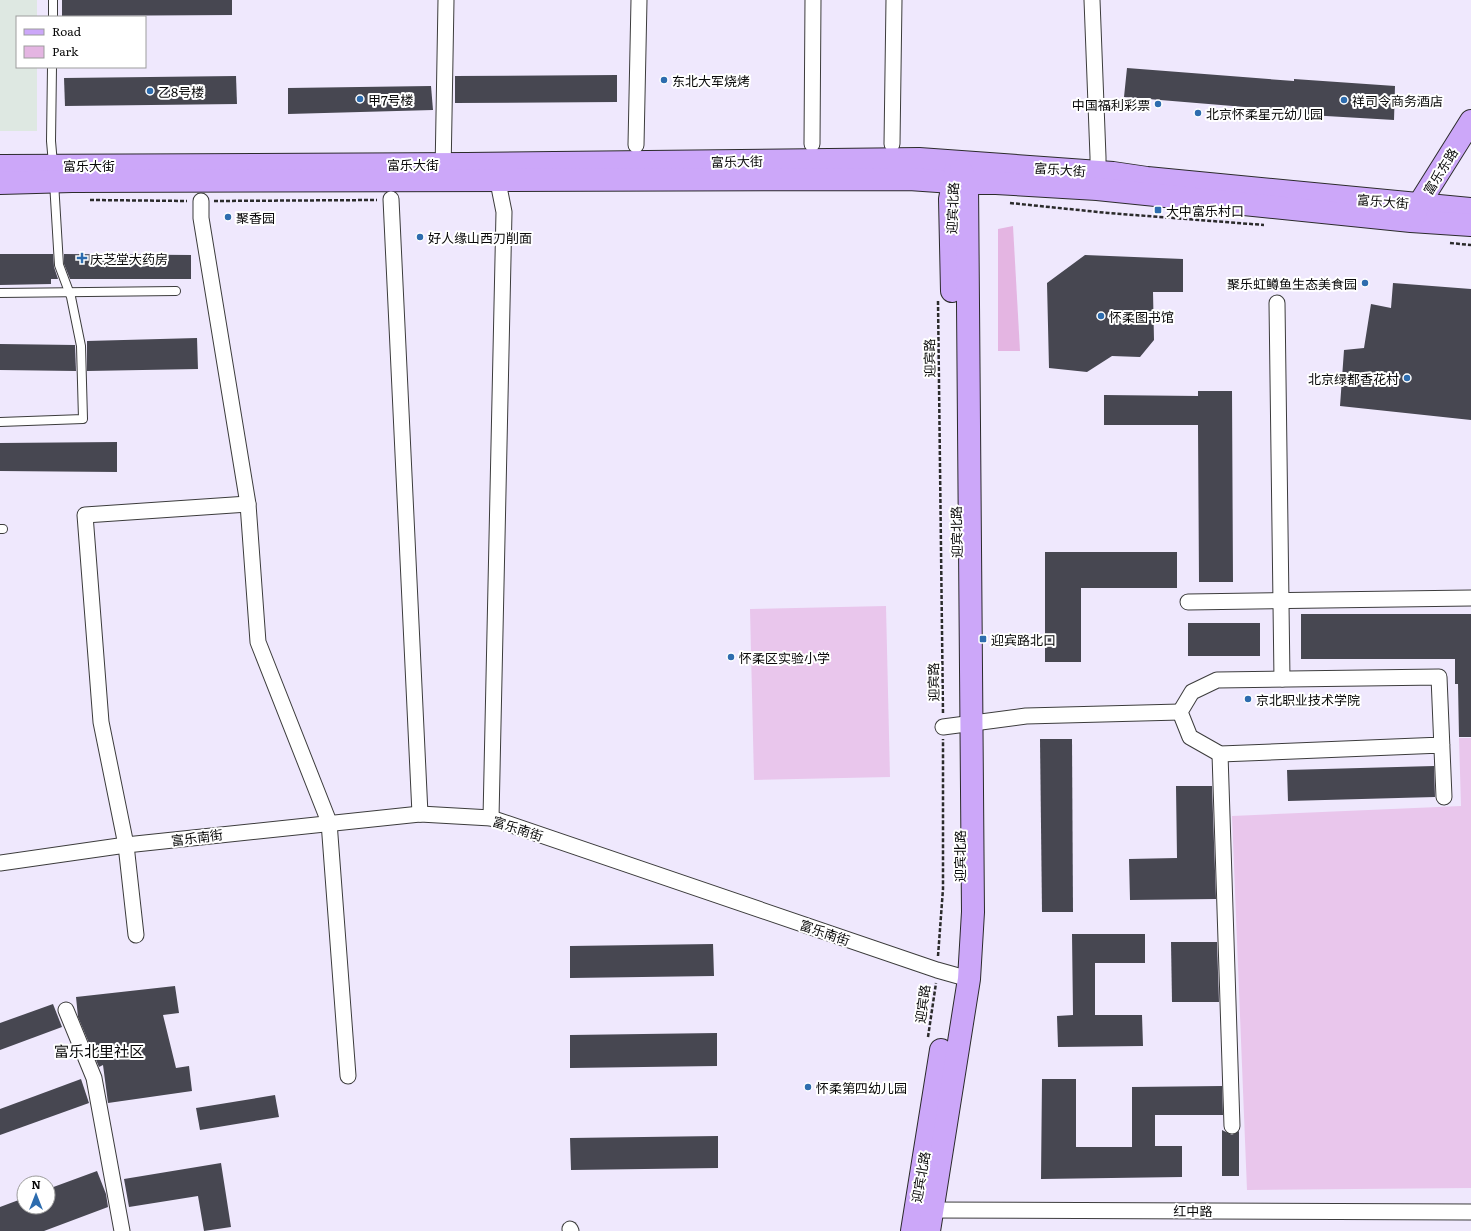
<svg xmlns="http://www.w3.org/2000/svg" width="1471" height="1231" font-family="Literata,'Noto Sans SC',serif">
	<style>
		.industrial { fill: #dee8e2 }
		.green { fill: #e4b5e2 }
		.pitch { fill: #e9c6ec }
		.building { fill: #474751 }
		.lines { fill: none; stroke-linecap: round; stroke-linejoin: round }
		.lane-casing { stroke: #3c3c3c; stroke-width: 10 }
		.street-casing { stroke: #3c3c3c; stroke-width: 17 }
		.secondary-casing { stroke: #2b2b2b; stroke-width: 24 }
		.path { stroke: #2b2b2b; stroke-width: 2.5; stroke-dasharray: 4 2; stroke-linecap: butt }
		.lane { stroke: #fff; stroke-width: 8 }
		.street { stroke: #fff; stroke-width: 15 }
		.secondary { stroke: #cca7f9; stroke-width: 22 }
		.poi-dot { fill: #2d6cae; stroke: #fff; stroke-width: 1.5 }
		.labels { text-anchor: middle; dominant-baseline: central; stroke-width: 4; stroke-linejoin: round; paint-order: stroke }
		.poi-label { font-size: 13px; fill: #090909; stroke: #fff; text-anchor: start }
		.street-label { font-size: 13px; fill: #090909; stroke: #fff }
		.quarter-label { font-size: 15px; fill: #090909; stroke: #fff }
	</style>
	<rect width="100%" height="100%" fill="#efe8fd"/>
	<polygon class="industrial" points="0,0 37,0 37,17 17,17 17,67 37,67 37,131 0,131"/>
	<polygon class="green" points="1013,226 1020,351 998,351 998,229"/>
	<g class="pitch">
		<polygon points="886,606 890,777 754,780 750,609"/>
		<polygon points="1459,738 1471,738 1471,1188 1247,1190 1232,816 1461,806"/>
	</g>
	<g class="building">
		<polygon points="62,0 232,0 232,15 62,16"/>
		<polygon points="1127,68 1294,81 1294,79 1395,86 1394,120 1292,114 1293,111 1124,97"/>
		<polygon points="617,75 617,102 455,103 455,76"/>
		<polygon points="236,76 237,104 65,106 64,78"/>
		<polygon points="431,86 433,110 288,114 288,88"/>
		<polygon points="0,254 53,254 54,267 58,279 51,279 51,284 0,285"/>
		<polygon points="64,254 191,255 191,279 70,279 64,264"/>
		<polygon points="1085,255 1183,259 1183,292 1153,292 1154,340 1140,357 1112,356 1087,372 1049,368 1047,283"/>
		<polygon points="1393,283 1471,289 1471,420 1340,406 1344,350 1364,348 1371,304 1391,308"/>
		<polygon points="197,338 198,369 87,371 87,341"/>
		<polygon points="0,344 75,345 76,371 0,370"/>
		<polygon points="1198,391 1232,391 1233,582 1199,582 1198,425 1104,425 1104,395 1198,396"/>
		<polygon points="117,442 117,472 0,471 0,443"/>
		<polygon points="1045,552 1177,552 1177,588 1081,588 1081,662 1045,662"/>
		<polygon points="1301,614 1471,614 1471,737 1459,737 1458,684 1455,684 1455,659 1301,659"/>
		<rect x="1188" y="623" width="72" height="33"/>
		<polygon points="1040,739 1072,739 1073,912 1042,912"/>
		<polygon points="1434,766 1435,797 1288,801 1287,770"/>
		<polygon points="1176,786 1212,786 1216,899 1130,900 1129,859 1177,858"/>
		<polygon points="1072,934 1145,934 1145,963 1095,963 1095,1015 1142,1015 1143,1046 1058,1047 1057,1016 1073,1015"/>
		<polygon points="1171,942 1217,942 1219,1002 1172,1002"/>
		<polygon points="713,944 714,976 570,978 570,946"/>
		<polygon points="175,986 179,1013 163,1015 176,1068 189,1066 192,1091 108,1103 103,1065 99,1067 78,1017 76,997"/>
		<polygon points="53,1004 62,1027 0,1050 0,1023"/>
		<polygon points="717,1033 717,1066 570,1068 570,1035"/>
		<polygon points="81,1079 89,1103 0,1135 0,1109"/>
		<polygon points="1042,1079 1076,1079 1076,1147 1132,1147 1132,1087 1222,1086 1223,1115 1155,1115 1155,1146 1182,1146 1182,1177 1041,1179"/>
		<polygon points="275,1095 279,1117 200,1130 196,1108"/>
		<polygon points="1222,1130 1232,1135 1239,1131 1239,1176 1222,1176"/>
		<polygon points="718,1136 718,1168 571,1170 570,1138"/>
		<polygon points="221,1163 231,1227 204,1231 198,1196 129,1207 124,1179"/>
		<polygon points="97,1171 106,1194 108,1207 44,1231 0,1231 0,1207 24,1198 24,1207 48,1207 48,1189"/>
	</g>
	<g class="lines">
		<defs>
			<g id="lane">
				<polyline points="53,17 53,0"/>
				<polyline points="52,67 51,141 53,164"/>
				<polyline points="0,293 176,291"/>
				<polyline points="0,422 83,419 81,346 71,297 59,265 54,182"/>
				<polyline points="0,529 3,529"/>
			</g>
			<g id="street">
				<polyline points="1092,0 1098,157 1098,182"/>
				<polyline points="812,144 813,0"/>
				<polyline points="892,144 894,0"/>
				<polyline points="636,145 639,0"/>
				<polyline points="443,173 446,0"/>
				<polyline points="391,199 420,814"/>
				<polyline points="201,201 201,218 248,504 258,642 329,822 348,1076"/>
				<polyline points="1277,303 1282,679"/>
				<polyline points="1188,602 1471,598"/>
				<polyline points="943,727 1026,716 1180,712"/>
				<polyline points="1442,745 1220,754 1190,737 1180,712 1192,692 1217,680 1439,677 1444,797"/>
				<polyline points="1220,754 1232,1126"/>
				<polyline points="491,818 504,212 496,172"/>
				<polyline points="0,863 126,845 420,814 491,818 937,970 969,979"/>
				<polyline points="136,935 126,845 101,722 85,515 248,504"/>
				<polyline points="66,1010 94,1078 122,1231"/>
				<polyline points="924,1210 1471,1212"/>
				<polyline points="570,1229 571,1231"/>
			</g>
			<g id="secondary">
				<polyline points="0,166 467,164 919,159 1113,173 1147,178 1471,209"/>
				<polyline points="0,183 72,181 909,179 967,183 996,183 1097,189 1411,221 1471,225"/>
				<polyline points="1414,216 1419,204 1471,121"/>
				<polyline points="952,291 950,199 956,168"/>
				<polyline points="912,1231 941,1050"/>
				<polyline points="929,1231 969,979 973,912 967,183 961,170"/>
			</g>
		</defs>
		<use href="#lane" class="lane-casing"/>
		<use href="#street" class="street-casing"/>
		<use href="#secondary" class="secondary-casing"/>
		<g class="path">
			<polyline points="90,200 187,201"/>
			<polyline points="214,201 377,200"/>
			<polyline points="1010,203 1108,213 1264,225"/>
			<polyline points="1450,243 1471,245"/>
			<polyline points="938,301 943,714"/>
			<polyline points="938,956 943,889 943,739"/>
			<polyline points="928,1037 936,983"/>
		</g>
		<use href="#lane" class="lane"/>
		<use href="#street" class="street"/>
		<use href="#secondary" class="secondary"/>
	</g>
	<g class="poi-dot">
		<circle cx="664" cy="80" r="4"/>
		<circle cx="150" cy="91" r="4"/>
		<circle cx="360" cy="99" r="4"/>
		<circle cx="1344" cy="100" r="4"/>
		<circle cx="1158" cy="104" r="4"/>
		<circle cx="1198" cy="113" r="4"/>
		<rect x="1154" y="206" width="8" height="8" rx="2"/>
		<circle cx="228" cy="217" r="4"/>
		<circle cx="420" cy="237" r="4"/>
		<path d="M80 252h4v4h4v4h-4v4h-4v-4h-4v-4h4z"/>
		<circle cx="1365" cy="283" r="4"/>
		<circle cx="1101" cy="316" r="4"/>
		<circle cx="1407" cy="378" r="4"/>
		<rect x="979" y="635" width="8" height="8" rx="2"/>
		<circle cx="731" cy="657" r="4"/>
		<circle cx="1248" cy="699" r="4"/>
		<circle cx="808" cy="1087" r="4"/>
	</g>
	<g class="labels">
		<g class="poi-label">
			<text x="672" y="80">东北大军烧烤</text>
			<text x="158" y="91">乙8号楼</text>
			<text x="368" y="99">甲7号楼</text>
			<text x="1352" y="100">祥司令商务酒店</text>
			<text x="1150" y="104" text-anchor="end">中国福利彩票</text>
			<text x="1206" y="113">北京怀柔星元幼儿园</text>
			<text x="1166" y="210">大中富乐村口</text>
			<text x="236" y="217">聚香园</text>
			<text x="428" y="237">好人缘山西刀削面</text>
			<text x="90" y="258">庆芝堂大药房</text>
			<text x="1357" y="283" text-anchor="end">聚乐虹鳟鱼生态美食园</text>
			<text x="1109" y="316">怀柔图书馆</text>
			<text x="1399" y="378" text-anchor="end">北京绿都香花村</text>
			<text x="991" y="639">迎宾路北口</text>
			<text x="739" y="657">怀柔区实验小学</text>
			<text x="1256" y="699">京北职业技术学院</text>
			<text x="816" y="1087">怀柔第四幼儿园</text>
		</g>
		<g class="street-label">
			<text transform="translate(737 161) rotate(-1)">富乐大街</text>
			<text x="413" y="164">富乐大街</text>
			<text x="89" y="165">富乐大街</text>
			<text transform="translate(1060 169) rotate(4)">富乐大街</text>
			<text transform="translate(1440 171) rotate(-58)">富乐东路</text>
			<text transform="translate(1383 201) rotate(5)">富乐大街</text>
			<text transform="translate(952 208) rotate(-88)">迎宾北路</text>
			<text transform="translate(929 358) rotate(-91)">迎宾路</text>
			<text transform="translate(956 532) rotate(-91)">迎宾北路</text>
			<text transform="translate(933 682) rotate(-91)">迎宾路</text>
			<text transform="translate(518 828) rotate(18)">富乐南街</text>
			<text transform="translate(197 837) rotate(-7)">富乐南街</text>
			<text transform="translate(959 856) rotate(-90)">迎宾北路</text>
			<text transform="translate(825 932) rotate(19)">富乐南街</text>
			<text transform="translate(922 1004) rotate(-82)">迎宾路</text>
			<text transform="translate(920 1177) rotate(-80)">迎宾北路</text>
			<text x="1193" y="1210">红中路</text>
		</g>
		<g class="quarter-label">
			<text x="99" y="1050">富乐北里社区</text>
		</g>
	</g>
	<rect x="16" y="16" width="130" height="52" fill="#ffffff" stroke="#9d9d9d"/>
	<rect x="24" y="29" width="20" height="6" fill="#cca7f9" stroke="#9d9d9d"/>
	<text x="52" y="36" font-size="12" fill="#090909">Road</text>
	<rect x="24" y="46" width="20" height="12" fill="#e4b5e2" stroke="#9d9d9d"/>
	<text x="52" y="56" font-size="12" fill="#090909">Park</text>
	<g transform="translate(36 1195)"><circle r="19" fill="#ffffff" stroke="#9d9d9d"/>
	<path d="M0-3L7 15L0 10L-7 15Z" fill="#2d6cae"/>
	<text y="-6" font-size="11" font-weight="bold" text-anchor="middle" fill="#090909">N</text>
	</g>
</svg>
